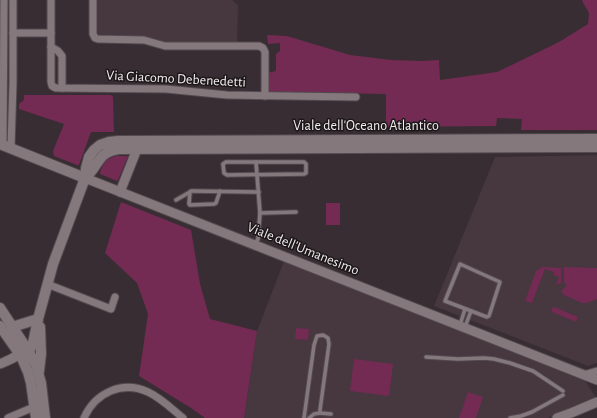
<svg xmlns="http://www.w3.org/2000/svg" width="597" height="418" font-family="'Alegreya Sans',sans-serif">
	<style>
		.built { fill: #47373f }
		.green { fill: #732b53 }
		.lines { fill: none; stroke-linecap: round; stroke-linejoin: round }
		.service-casing { stroke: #524a4e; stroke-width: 5.5 }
		.minor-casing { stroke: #524a4e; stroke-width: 9 }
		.tertiary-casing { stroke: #524a4e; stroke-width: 11 }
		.secondary-casing { stroke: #524a4e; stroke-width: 12 }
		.service { stroke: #84787d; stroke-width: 3.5 }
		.minor { stroke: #84787d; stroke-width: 7 }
		.tertiary { stroke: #84787d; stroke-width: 9 }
		.secondary { stroke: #84787d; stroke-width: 10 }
		.labels { text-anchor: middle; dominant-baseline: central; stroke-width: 3; stroke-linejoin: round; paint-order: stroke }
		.street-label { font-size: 14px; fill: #f5eef1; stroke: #1c1719 }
	</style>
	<rect width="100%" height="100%" fill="#382d32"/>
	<g class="built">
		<polygon points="98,0 232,0 238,5 237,44 163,43 140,36 98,36"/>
		<polygon points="597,155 597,363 588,366 434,306 495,157"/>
		<polygon points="284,261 584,379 597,399 548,418 244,418 257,331"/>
	</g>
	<g class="green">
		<polygon points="583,0 597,0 597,130 521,130 522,119 497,118 496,126 386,127 386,94 267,92 267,73 276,71 276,54 280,51 280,43 268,44 267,35 287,36 350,55 391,60 422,61 439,60 440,80 497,72 559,42 588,24 589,13 582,1"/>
		<polygon points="24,95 111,95 113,97 114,132 91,132 79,165 77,165 54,156 53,151 64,124 19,109 19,104 24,100"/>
		<path d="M116 156H128L118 180 117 181 100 174V172C104 163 105 159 116 156Z"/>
		<polygon points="121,202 191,230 200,284 210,319 257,331 244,418 205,418 191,408 139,376 148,314 137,283 105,253"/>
		<rect x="326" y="203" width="14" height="22"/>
		<polygon points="542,267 561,268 561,283 556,285 559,277 554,275 554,272 545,269 532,303 525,301 536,271"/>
		<polygon points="564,267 597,268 597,299 587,303 582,303 564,295 561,291 567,285 564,282"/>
		<polygon points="554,307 578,317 576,322 552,312 551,309"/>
		<polygon points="296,328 309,329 308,340 295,339"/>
		<polygon points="354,359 393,364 389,396 350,391"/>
		<polygon points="468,392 483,397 476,418 459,418"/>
	</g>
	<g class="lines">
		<defs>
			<g id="service">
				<polygon points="226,162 304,162 306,164 306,173 304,174 227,175 224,173 223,164"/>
				<polyline points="220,191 216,203 214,204 190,205 189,204 190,192 191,191 192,191 259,192"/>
				<polyline points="176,200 190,192"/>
				<polyline points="260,213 296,212"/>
				<polyline points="255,244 258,239 260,213 256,162"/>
				<polygon points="460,264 500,282 489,316 487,317 445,301"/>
				<polyline points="460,325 465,309"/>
				<polyline points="465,327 471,311"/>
				<polyline points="426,357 458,359 484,358 494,359 510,363 533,371 563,391"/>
				<polyline points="320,413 331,414"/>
				<polyline points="304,418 314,345 317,336 323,335 328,338 329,344 320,410 320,413 314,414 309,418"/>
				<polyline points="510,418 521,416 532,412 563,395"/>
			</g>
			<g id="minor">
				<polyline points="51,0 51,82 52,86 56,88 166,89 227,95 356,97"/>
				<polyline points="93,0 93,34 95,38 98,39 144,40 165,46 259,46 263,48 265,52 265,96"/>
				<polyline points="13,33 51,33"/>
				<polyline points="51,47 58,51 62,56 62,88"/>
				<polyline points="3,145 4,0"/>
				<polyline points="11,148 13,83 13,0"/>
				<polyline points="47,284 111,309 115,297"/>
				<polyline points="583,375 597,371"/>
				<polyline points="8,418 34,407"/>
				<path d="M84 418C95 393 122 380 148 392 161 398 172 409 183 418"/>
			</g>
			<g id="tertiary">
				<polyline points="85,178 597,380"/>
				<polyline points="120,192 137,149"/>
				<path d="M0 364C9 360 18 357 24 349"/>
				<polyline points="557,418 571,413 597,402"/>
			</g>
			<g id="secondary">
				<polyline points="0,144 85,178"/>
				<path d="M85 178C100 165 97 152 119 149L597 147"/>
				<polyline points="0,308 29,352 36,365 41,383 45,418"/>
				<polyline points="0,326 21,356 28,372 31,383 36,418"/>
				<polyline points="12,327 38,319"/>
				<polyline points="24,362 33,343 38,319 53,264 85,178 86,168 89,157 94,150 100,145 109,142 118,141 597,139"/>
				<polyline points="39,371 41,354 40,327"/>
			</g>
		</defs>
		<use href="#service" class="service-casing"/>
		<use href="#minor" class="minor-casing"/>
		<use href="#tertiary" class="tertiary-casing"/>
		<use href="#secondary" class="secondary-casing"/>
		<use href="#service" class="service"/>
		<use href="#minor" class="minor"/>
		<use href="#tertiary" class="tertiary"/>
		<use href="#secondary" class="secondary"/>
	</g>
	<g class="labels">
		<g class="street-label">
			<text transform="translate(176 79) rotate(3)">Via Giacomo Debenedetti</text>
			<text x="366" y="126">Viale dell'Oceano Atlantico</text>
			<text transform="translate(303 249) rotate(22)">Viale dell'Umanesimo</text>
		</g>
	</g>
</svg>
